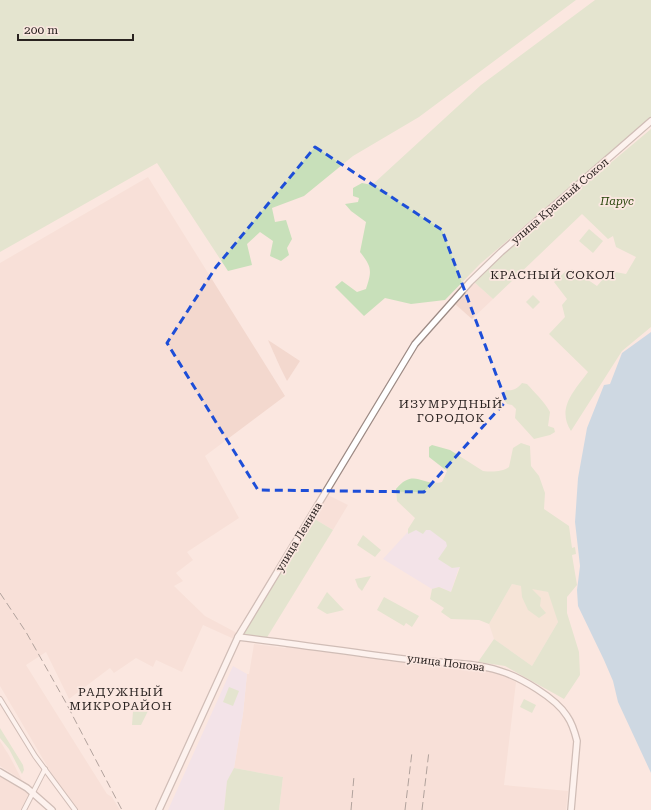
<svg xmlns="http://www.w3.org/2000/svg" width="651" height="810" font-family="'Roboto Serif',serif">
	<style>
		.built { fill: #f3d8ce }
		.education { fill: #e8ddf2 }
		.medical { fill: #efdfcd }
		.green { fill: #c8e0ba }
		.water { fill: #98c6e5 }
		.lines { fill: none; stroke-linecap: round; stroke-linejoin: round }
		.street-casing { stroke: #9c8a84; stroke-width: 6 }
		.secondary-casing { stroke: #9c8a84; stroke-width: 8 }
		.street { stroke: #fff; stroke-width: 4 }
		.secondary { stroke: #fff; stroke-width: 5.5 }
		.rail { stroke: #574d4a; stroke-width: 1; stroke-dasharray: 8 4; stroke-linecap: butt }
		.marked { fill: none; stroke: #1d4ed8; stroke-width: 3; stroke-dasharray: 8 5; stroke-linejoin: round }
		.labels { text-anchor: middle; dominant-baseline: central; stroke-width: 3.5; stroke-linejoin: round; paint-order: stroke }
		.street-label { font-size: 11px; fill: #292220; stroke: #fbe7e0 }
		.park-label { font-size: 11px; font-style: italic; fill: #1e3e00; stroke: #fbe7e0 }
		.neighbourhood-label { font-size: 12px; letter-spacing: 1px; fill: #292220; stroke: #fbe7e0 }
	</style>
	<rect width="100%" height="100%" fill="#fbe7e0"/>
	<g class="built">
		<polygon points="148,177 285,396 205,456 239,518 187,552 193,560 176,573 183,581 174,586 205,616 237,633 234,639 203,625 182,672 156,660 153,667 136,658 114,673 110,668 69,699 46,652 26,665 107,794 112,797 120,810 73,810 0,686 0,263"/>
		<polygon points="474,282 493,299 472,319 455,304"/>
		<polygon points="268,340 300,361 287,381 280,367"/>
		<polygon points="328,495 348,505 333,530 313,518"/>
		<polygon points="254,644 285,648 288,646 473,668 495,671 516,682 504,785 568,791 566,810 279,810 283,777 234,768 243,714 247,674 249,674"/>
		<polygon points="0,741 10,757 22,780 0,766"/>
		<polygon points="0,776 30,794 21,810 0,810"/>
	</g>
	<g class="education">
		<polygon points="428,510 474,558 467,567 462,564 458,570 451,592 439,587 432,589 383,559"/>
		<polygon points="233,666 247,674 243,714 234,768 227,782 224,810 168,810"/>
	</g>
	<polygon class="medical" points="512,584 548,592 556,613 558,622 532,666 494,639 489,624"/>
	<g class="green">
		<polygon points="0,0 576,0 419,117 353,156 304,196 272,208 275,222 286,220 292,239 287,248 289,255 281,261 270,256 273,241 260,232 247,244 252,265 228,271 157,163 0,252"/>
		<path d="M595 0H651V117L480 264 445 300 411 304 385 298 364 316 335 287 342 281 357 292 366 289C372 271 372 267 360 252L366 222 351 211 345 204 358 202 359 198 353 196V188L362 183 372 185 481 85Z"/>
		<path d="M651 129V327L622 351 571 431C556 408 575 390 588 372L549 334 565 317 562 305 567 299 554 282 567 270 570 272 572 269 597 286 610 271 626 274 636 257 616 247 613 236 608 239 582 214 493 299 474 282 521 238Z"/>
		<polygon points="589,229 603,241 593,253 579,241"/>
		<polygon points="533,295 540,302 533,309 526,302"/>
		<path d="M522 383 527 384C535 393 544 401 550 412L548 426 554 428 555 432 550 435 534 439 515 418 516 409 512 405 507 404 503 397 506 390C513 391 517 389 522 383Z"/>
		<path d="M521 443 530 446 531 466 539 476 545 493 544 509 569 526 572 548 575 547 576 554 572 555 577 585 567 597V613L579 652 580 675 564 699 505 666 478 662 494 639 532 666 558 622 548 592 532 589 541 598 540 606 546 613 539 618 528 610 522 597 521 586 512 584 489 624 479 620 451 619 441 612 444 608 430 599 432 589 439 587 451 592 460 567 452 568 438 559 447 546 446 542 430 530H426L423 534 416 530 408 534V529L415 518 397 501 396 489C414 467 423 487 442 482L447 471 429 457V447L432 445 450 450 483 471C492 472 502 472 509 467L513 448Z"/>
		<polygon points="313,518 333,530 266,639 242,635"/>
		<polygon points="363,535 381,550 375,557 357,545"/>
		<polygon points="371,576 362,591 358,587 355,579"/>
		<polygon points="327,592 344,610 327,614 317,608"/>
		<polygon points="384,597 419,616 412,627 406,623 404,626 377,610"/>
		<polygon points="229,687 239,691 233,706 223,702"/>
		<polygon points="524,699 536,705 532,713 520,707"/>
		<polygon points="133,711 148,711 141,725 132,725"/>
		<polygon points="0,728 23,765 24,770 22,774 9,749 0,738"/>
		<polygon points="234,768 283,777 279,810 224,810 227,781"/>
	</g>
	<polygon class="water" points="651,332 651,773 618,702 613,681 604,660 578,606 577,590 580,566 575,522 578,478 587,428 604,385 610,384 622,353"/>
	<g class="lines">
		<defs>
			<g id="street">
				<polyline points="0,699 35,756 75,810"/>
				<polyline points="24,810 45,769"/>
			</g>
			<g id="secondary">
				<path d="M238 637C297 644 355 653 413 660 442 663 472 662 500 671 520 677 556 698 567 716 572 723 575 733 577 741L571 810"/>
				<polyline points="0,772 27,788 52,810"/>
				<polyline points="159,810 238,637 415,344 470,282 501,252 651,121"/>
			</g>
		</defs>
		<use href="#street" class="street-casing"/>
		<use href="#secondary" class="secondary-casing"/>
		<use href="#street" class="street"/>
		<use href="#secondary" class="secondary"/>
		<g class="rail">
			<polyline points="0,593 26,632 65,701 122,810"/>
			<polyline points="351,810 354,776"/>
			<polyline points="405,810 412,752"/>
			<polyline points="422,810 429,751"/>
		</g>
	</g>
	<path d="M0 0H651V810H0ZM315 147 442 230 506 401 424 492 258 490 167 343 216 267Z" fill="#fbe7e0" fill-opacity=".55" fill-rule="evenodd"/>
	<path class="marked" d="M315 147 442 230 506 401 424 492 258 490 167 343 216 267Z"/>
	<g class="labels">
		<g class="street-label">
			<text transform="translate(560 201) rotate(-41)">улица Красный Сокол</text>
			<text transform="translate(299 537) rotate(-59)">улица Ленина</text>
			<text transform="translate(446 663) rotate(7)">улица Попова</text>
		</g>
		<g class="park-label">
			<text x="617" y="201">Парус</text>
		</g>
		<g class="neighbourhood-label">
			<text x="553" y="275">КРАСНЫЙ СОКОЛ</text>
			<text x="451" y="404">ИЗУМРУДНЫЙ<tspan x="451" dy="14">ГОРОДОК</tspan></text>
			<text x="121" y="692">РАДУЖНЫЙ<tspan x="121" dy="14">МИКРОРАЙОН</tspan></text>
		</g>
	</g>
	<path d="M18 34v6h115v-6" fill="none" stroke="#292220" stroke-width="2"/>
	<text x="24" y="34" font-size="12" fill="#292220" stroke="#fbe7e0" stroke-width="3" paint-order="stroke">200 m</text>
</svg>
